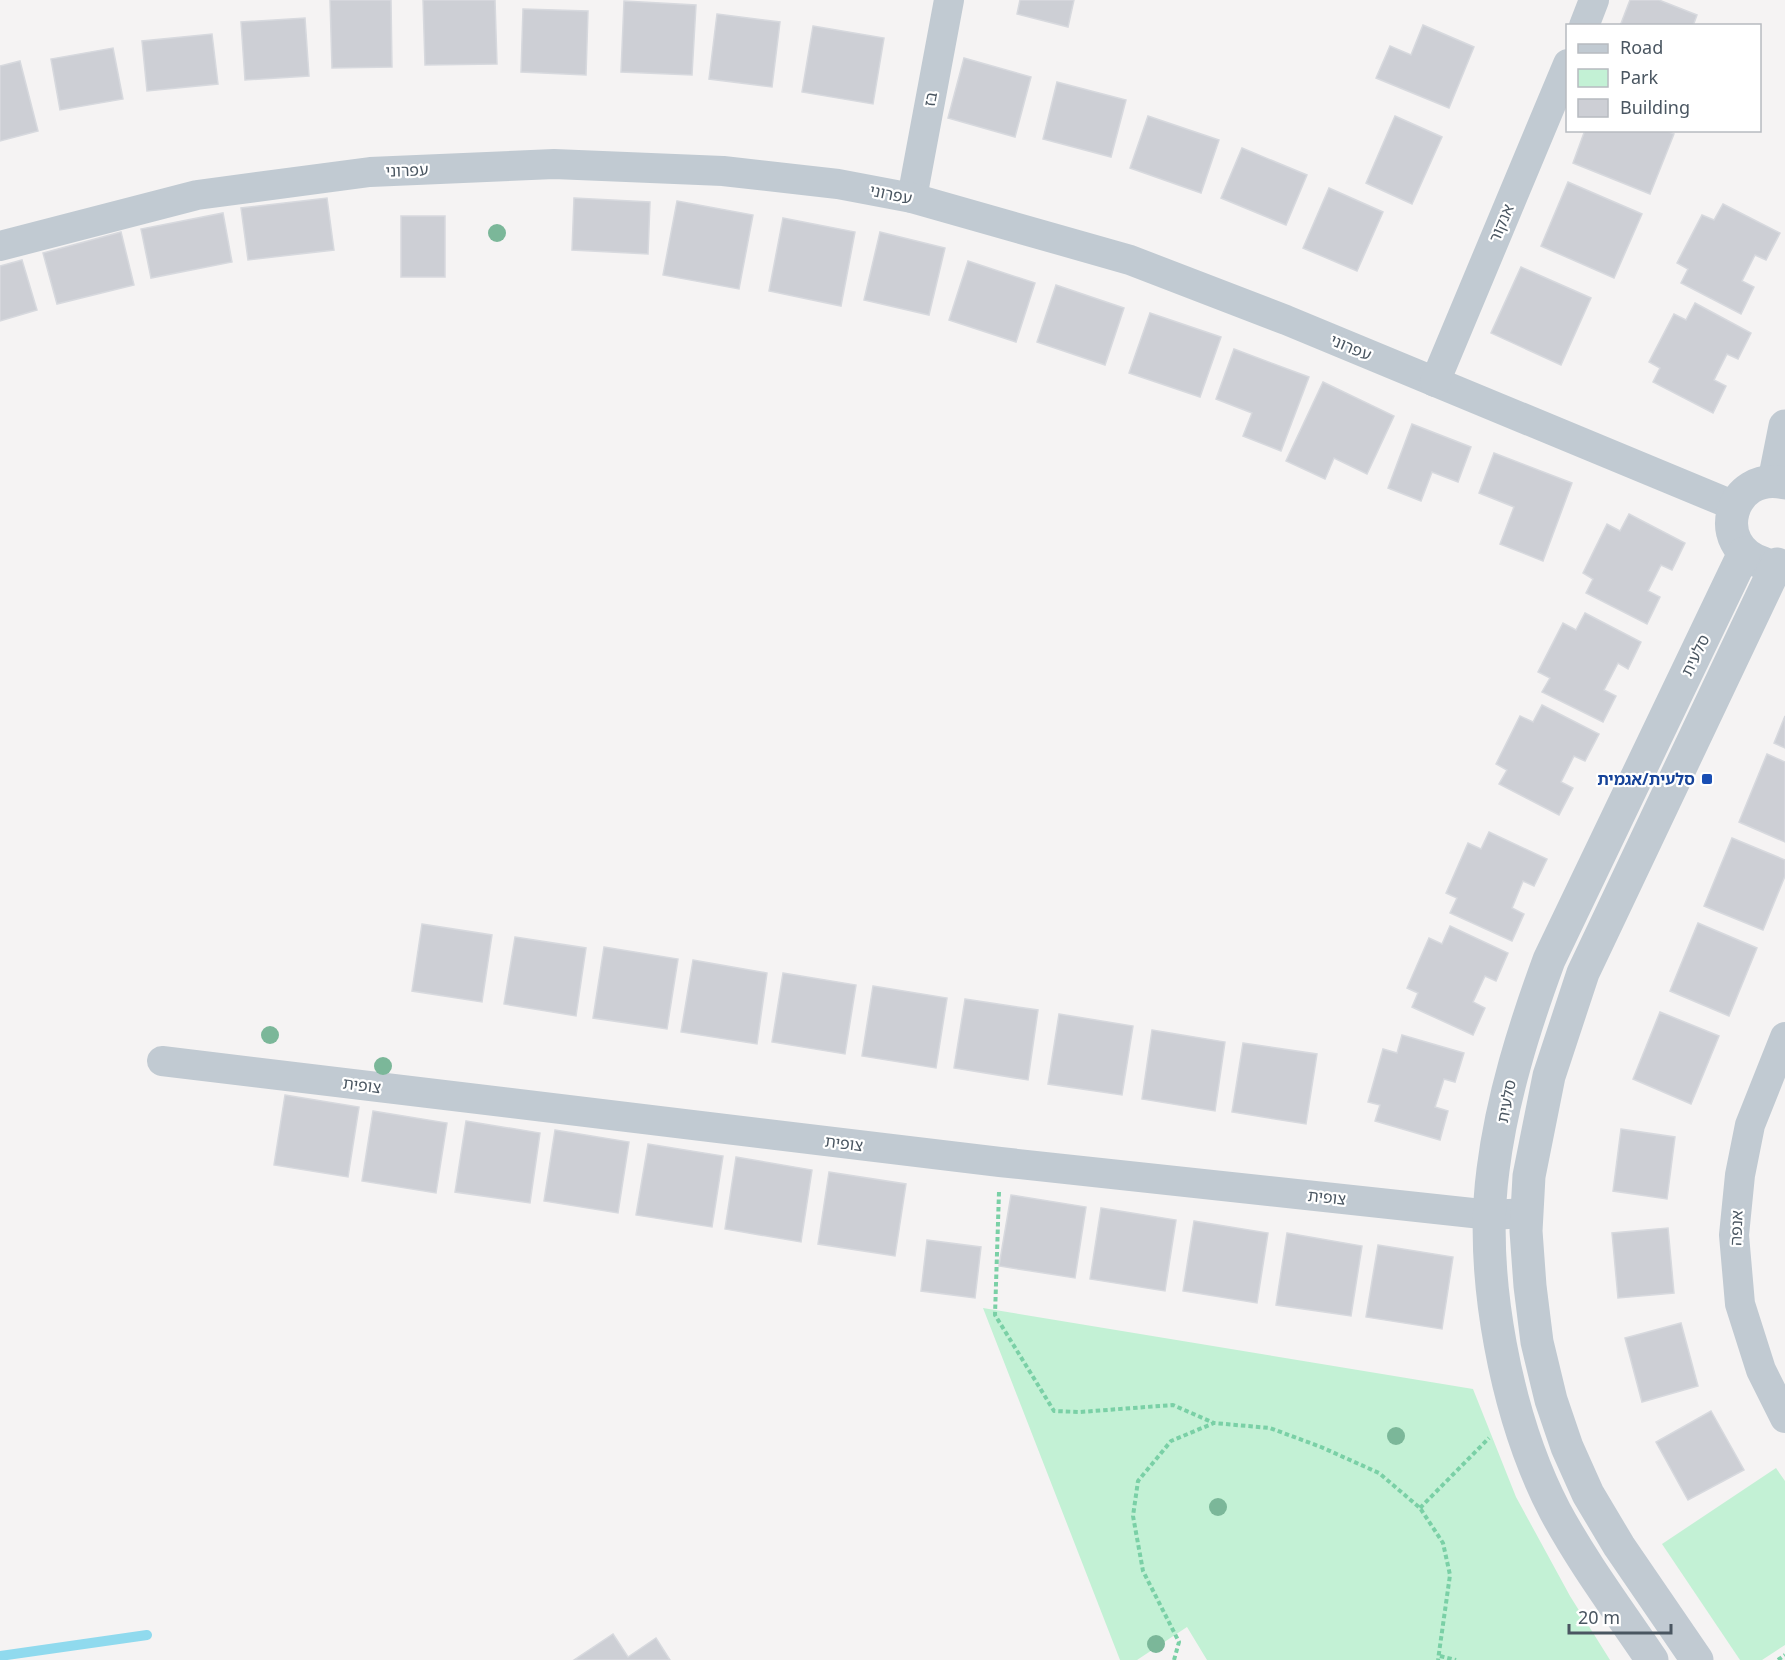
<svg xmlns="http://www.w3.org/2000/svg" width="1785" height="1660" font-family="'Noto Sans','Noto Sans Hebrew',sans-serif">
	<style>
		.green { fill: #c3f1d5 }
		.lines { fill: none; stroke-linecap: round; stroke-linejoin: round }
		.stream { stroke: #90daee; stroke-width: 10 }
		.building { fill: #cdcfd5; stroke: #d7d9de; stroke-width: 1.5 }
		.path { stroke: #7ad0a6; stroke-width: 4; stroke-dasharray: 4.5 3; stroke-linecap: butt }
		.minor { stroke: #c1cad2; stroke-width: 30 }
		.tertiary { stroke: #c1cad2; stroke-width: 33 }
		.tree { fill: #7bb799 }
		.transit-dot { fill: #1a4fb4; stroke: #fff; stroke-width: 2 }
		.labels { text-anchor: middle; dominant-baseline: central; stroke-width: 4.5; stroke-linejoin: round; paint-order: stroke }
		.street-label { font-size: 16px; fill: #4a5661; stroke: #fff }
		.transit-label { font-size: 16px; font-weight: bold; fill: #164399; stroke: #fff; text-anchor: end }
	</style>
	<rect width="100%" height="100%" fill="#f5f3f3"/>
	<g class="green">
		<polygon points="983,1308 1473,1389 1516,1497 1570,1596 1610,1660 1207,1660 1187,1627 1137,1660 1120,1660"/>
		<polygon points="1776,1468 1785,1481 1785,1645 1762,1660 1740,1660 1662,1544"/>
	</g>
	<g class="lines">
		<polyline class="stream" points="0,1656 147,1635"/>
	</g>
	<g class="building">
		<polygon points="330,0 391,0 392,67 332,68"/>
		<polygon points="423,0 495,0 497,64 425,65"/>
		<polygon points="1020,0 1074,0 1068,27 1017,14"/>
		<polygon points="1630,0 1659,0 1697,15 1693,26 1620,26"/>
		<polygon points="624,1 696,5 692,75 621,72"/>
		<polygon points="523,9 588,11 586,75 521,72"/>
		<polygon points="717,14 780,22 772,87 709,79"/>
		<polygon points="305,18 309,76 245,80 241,22"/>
		<polygon points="1423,25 1474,47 1449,108 1376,78 1390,46 1411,55"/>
		<polygon points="813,26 884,38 873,104 802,92"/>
		<polygon points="212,34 218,84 147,91 142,41"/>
		<polygon points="113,48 123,99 60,110 51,59"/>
		<polygon points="964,58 1031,77 1015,137 948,118"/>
		<polygon points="20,61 38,131 0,141 0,66"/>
		<polygon points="1057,82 1126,100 1111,157 1043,139"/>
		<polygon points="1148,116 1219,140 1201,193 1130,168"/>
		<polygon points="1395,116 1442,137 1412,204 1366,183"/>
		<polygon points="1585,130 1665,130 1674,134 1650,194 1573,163"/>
		<polygon points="1242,148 1307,175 1286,225 1221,198"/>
		<polygon points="1568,182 1642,214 1614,278 1541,246"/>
		<polygon points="1329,188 1383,212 1357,271 1303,248"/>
		<polygon points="327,198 334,250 248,260 241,208"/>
		<polygon points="574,198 650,202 648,254 572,250"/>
		<polygon points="677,201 753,215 739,289 663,275"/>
		<polygon points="1723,204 1780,233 1766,260 1755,255 1742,281 1754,287 1741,314 1681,283 1688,269 1677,263 1702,215 1714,220"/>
		<polygon points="223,213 232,262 151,278 141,229"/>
		<rect x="401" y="216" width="44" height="61"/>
		<polygon points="783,218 855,232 841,306 769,291"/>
		<polygon points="121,232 134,285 57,304 43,253"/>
		<polygon points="880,232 945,248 929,315 864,300"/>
		<polygon points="22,260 37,310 0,321 0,266"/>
		<polygon points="968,261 1035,283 1016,342 949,320"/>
		<polygon points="1521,267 1591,298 1561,365 1491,333"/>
		<polygon points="1056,285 1124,308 1105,365 1037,342"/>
		<polygon points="1695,303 1751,333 1738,359 1727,354 1714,380 1726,386 1713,413 1653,382 1660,368 1649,362 1674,314 1686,320"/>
		<polygon points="1150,313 1221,337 1200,397 1129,373"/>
		<polygon points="1234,349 1309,377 1281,451 1243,436 1252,413 1216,399"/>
		<polygon points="1323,382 1394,416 1367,474 1334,458 1325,479 1286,461"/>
		<polygon points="1412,424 1471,447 1458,482 1432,472 1421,501 1388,488"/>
		<polygon points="1494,453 1572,483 1543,561 1500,544 1514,507 1479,493"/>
		<polygon points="1629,514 1685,543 1672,570 1661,565 1648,591 1660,597 1647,624 1586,593 1593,579 1583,573 1607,524 1620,531"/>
		<polygon points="1585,613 1641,642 1628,669 1618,663 1604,690 1616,696 1603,722 1542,692 1550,678 1538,672 1563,623 1576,630"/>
		<polygon points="1542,705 1599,734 1585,761 1574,756 1561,782 1573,788 1559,815 1499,784 1507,770 1496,764 1520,716 1533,722"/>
		<polygon points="1785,716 1785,748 1774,743"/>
		<polygon points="1767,754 1785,762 1785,842 1739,822"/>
		<polygon points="1489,832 1547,859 1534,886 1523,881 1512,908 1524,914 1512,941 1450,913 1457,898 1446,893 1468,843 1481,849"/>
		<polygon points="1732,838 1785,860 1785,876 1763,930 1704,906"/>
		<polygon points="1698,923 1757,948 1729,1016 1670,991"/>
		<polygon points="422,924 492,935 482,1002 412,991"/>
		<polygon points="1450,926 1508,953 1496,981 1485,976 1473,1002 1485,1008 1473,1035 1412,1007 1418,993 1407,988 1429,938 1442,944"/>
		<polygon points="515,937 586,948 576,1016 504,1004"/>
		<polygon points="604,947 678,959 667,1029 593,1018"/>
		<polygon points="693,960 767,973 757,1044 681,1032"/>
		<polygon points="783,973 856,985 845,1054 772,1042"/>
		<polygon points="873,986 947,998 936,1068 862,1056"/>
		<polygon points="965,999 1038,1010 1028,1080 954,1068"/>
		<polygon points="1660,1012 1719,1036 1691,1104 1633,1079"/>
		<polygon points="1059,1014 1133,1026 1122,1095 1048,1084"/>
		<polygon points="1152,1030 1225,1042 1215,1111 1142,1099"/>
		<polygon points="1402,1035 1464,1053 1455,1082 1444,1079 1435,1107 1448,1111 1440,1140 1375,1121 1380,1105 1368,1102 1383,1049 1397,1053"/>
		<polygon points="1243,1043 1317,1054 1306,1124 1232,1112"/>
		<polygon points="285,1095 359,1107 348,1177 274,1165"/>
		<polygon points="373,1111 447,1123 436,1193 362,1181"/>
		<polygon points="466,1121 540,1133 530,1203 455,1192"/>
		<polygon points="1621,1129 1675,1137 1667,1199 1613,1191"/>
		<polygon points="555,1130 629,1142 618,1213 544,1201"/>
		<polygon points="648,1144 723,1156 712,1227 636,1215"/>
		<polygon points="736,1157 812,1170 801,1242 725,1229"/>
		<polygon points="829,1172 906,1184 895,1256 818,1244"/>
		<polygon points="1011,1195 1086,1207 1075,1278 999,1266"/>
		<polygon points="1101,1208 1176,1220 1165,1291 1090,1279"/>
		<polygon points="1194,1221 1268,1233 1257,1303 1183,1291"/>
		<polygon points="1668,1228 1674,1293 1618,1298 1612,1233"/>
		<polygon points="1287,1233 1362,1246 1351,1316 1276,1305"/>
		<polygon points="927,1240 981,1247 975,1298 921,1291"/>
		<polygon points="1378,1245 1453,1257 1442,1329 1366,1317"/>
		<polygon points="1681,1323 1698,1386 1642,1402 1625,1338"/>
		<polygon points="1711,1411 1744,1470 1688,1500 1656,1442"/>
		<polygon points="613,1634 628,1657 656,1638 670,1660 574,1660"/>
	</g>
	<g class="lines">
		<g class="path">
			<polyline points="999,1192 995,1315 1054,1411 1080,1412 1173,1405 1214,1423"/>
			<polyline points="1420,1508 1489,1438"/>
			<polyline points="1440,1656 1456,1660"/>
			<polyline points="1174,1660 1179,1642 1143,1571 1133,1516 1138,1481 1171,1441 1214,1423 1270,1428 1321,1447 1379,1473 1420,1508 1443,1543 1450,1575 1438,1660"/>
			<polyline points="1778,1660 1785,1655"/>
		</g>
		<g class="minor">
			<polyline points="1584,26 1594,0"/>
			<polyline points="912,198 949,0"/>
			<polyline points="0,246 197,195 370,172 554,164 723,171 838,184 912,198 1130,260 1286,320 1735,506"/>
			<polyline points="1435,382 1568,64"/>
			<polyline points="1785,1037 1750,1125 1740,1175 1734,1235 1740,1304 1761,1370 1785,1418"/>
			<polyline points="162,1061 1000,1162 1491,1215 1527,1213"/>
		</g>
		<g class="tertiary">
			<polyline points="1774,481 1785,426"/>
			<path d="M1763 563C1709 546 1730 470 1785 483"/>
			<path d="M1652 1660C1619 1611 1583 1563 1555 1511 1506 1417 1479 1275 1493 1170 1502 1098 1524 1028 1549 960L1744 553"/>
			<polyline points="1697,1660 1619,1546 1588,1494 1567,1447 1551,1400 1537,1342 1530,1286 1526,1231 1529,1176 1549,1076 1583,973 1777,564"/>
		</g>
	</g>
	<g class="tree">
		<circle cx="497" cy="233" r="9"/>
		<circle cx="270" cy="1035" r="9"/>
		<circle cx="383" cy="1066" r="9"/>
		<circle cx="1396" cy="1436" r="9"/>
		<circle cx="1218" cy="1507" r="9"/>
		<circle cx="1156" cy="1644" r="9"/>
	</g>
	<rect class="transit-dot" x="1701" y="773" width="12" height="12" rx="3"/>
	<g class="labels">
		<g class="street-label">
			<text transform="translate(930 99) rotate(-79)">בז</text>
			<text transform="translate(407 170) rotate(-2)">עפרוני</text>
			<text transform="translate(891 194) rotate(12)">עפרוני</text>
			<text transform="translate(1501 223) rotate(-67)">אנקור</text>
			<text transform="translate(1351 347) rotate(23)">עפרוני</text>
			<text transform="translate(1695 655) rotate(-64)">סלעית</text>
			<text transform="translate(362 1085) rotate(7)">צופית</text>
			<text transform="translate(1506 1101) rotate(-79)">סלעית</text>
			<text transform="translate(844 1143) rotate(7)">צופית</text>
			<text transform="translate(1327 1197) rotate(6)">צופית</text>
			<text transform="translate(1736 1228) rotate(-88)">אנפה</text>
		</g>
		<g class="transit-label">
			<text x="1695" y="779">סלעית/אגמית</text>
		</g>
	</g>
	<rect x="1566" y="24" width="195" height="108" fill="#ffffff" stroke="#b7bbc0" stroke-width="1.5"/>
	<rect x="1578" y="44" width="30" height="9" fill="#c1cad2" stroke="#b7bbc0" stroke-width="1.5"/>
	<text x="1620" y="54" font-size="18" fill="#4a5661">Road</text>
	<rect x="1578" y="69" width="30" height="18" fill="#c3f1d5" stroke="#b7bbc0" stroke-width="1.5"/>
	<text x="1620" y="84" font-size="18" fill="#4a5661">Park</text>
	<rect x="1578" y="99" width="30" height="18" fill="#cdcfd5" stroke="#b7bbc0" stroke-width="1.5"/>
	<text x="1620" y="114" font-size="18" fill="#4a5661">Building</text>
	<path d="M1569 1624v9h102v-9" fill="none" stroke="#4a5661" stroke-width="3"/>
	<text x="1578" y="1624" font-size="18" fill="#4a5661" stroke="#ffffff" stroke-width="4.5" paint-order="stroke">20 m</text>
</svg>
